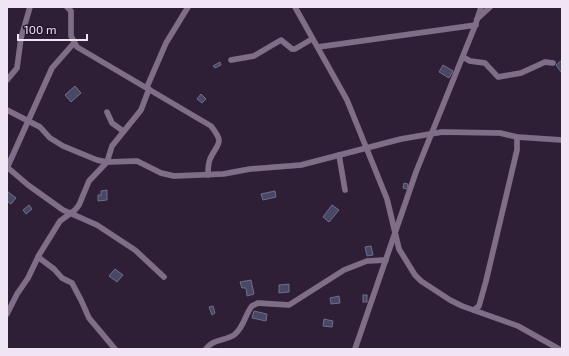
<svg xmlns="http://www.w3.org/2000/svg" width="569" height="356" font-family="'Exo 2',sans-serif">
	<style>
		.building { fill: #484864; stroke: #6e6e8c }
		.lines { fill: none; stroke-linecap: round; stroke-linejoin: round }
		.minor-casing { stroke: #46394c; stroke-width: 6 }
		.minor { stroke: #806e89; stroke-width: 5.5 }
	</style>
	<rect width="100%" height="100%" fill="#2f1f36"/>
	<g class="building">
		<polygon points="562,60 562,71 561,72 556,65"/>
		<polygon points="220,62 221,65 215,68 213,66"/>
		<polygon points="443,65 453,71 449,78 439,72"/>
		<polygon points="75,86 81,93 71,102 65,95"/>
		<polygon points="201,94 206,99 202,103 197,99"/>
		<polygon points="404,183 408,184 407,189 403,188"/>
		<polygon points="107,190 107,200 98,201 98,195 101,195 101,191"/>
		<polygon points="7,191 16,198 11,204 7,201"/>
		<polygon points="275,191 276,197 263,200 261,194"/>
		<polygon points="29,205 32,209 26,214 23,210"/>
		<polygon points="332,205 339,210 329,222 323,217"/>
		<polygon points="371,246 373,255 367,256 365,247"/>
		<polygon points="115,269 123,275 117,282 109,276"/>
		<polygon points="251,280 254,294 247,296 246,288 242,288 240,282"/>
		<polygon points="289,284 289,292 279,293 279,285"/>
		<rect x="363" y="295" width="4" height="7"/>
		<polygon points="339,296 340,303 331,304 330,298"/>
		<polygon points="213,306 215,313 212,315 209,307"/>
		<polygon points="254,311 267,314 266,321 252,318"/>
		<polygon points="324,319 333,321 332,327 323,326"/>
	</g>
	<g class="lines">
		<defs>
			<g id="minor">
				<path d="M67 7 71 11V36L77 47 211 126C225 144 218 142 210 159 208 164 208 170 208 175"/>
				<polyline points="295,7 347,100 387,199 399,249 415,275 421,281 450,300 462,306 518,326 559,349"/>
				<polyline points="477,19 490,7"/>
				<polyline points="318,47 476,25"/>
				<polyline points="463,57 470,61 485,63 498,77 521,73 545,62 553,63"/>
				<polyline points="231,60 254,56 281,40 292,49 295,49 312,39"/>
				<polyline points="7,80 17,68 21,38 30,7"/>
				<polyline points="147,87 166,43 188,7"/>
				<polyline points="7,110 40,127 50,138 63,146 97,160 107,162 137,161 161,173 174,176 223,174 250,169 301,165 401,139 442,132 500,133 517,137 562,140"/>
				<polyline points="107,112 112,123 123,131"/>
				<polyline points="339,155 345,190"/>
				<polyline points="7,167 28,185 63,210 97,225 135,250 164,277"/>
				<polyline points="7,168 52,68 74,43"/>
				<polyline points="38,257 54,269 62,278 72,283 81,300 89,318 115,349"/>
				<polyline points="474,310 479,306 486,281 517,150 517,137"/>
				<polyline points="7,314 17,294 28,278 39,255 60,221 75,210 79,205 89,181 107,162 112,146 141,110 149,89"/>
				<path d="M206 349C212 339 225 341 234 335 244 328 245 314 252 306L258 303 289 305 344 270 367 261 386 260"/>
				<polyline points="355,349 416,172 475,26 481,7"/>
			</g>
		</defs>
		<use href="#minor" class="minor-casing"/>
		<use href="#minor" class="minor"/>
	</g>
	<rect width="569" height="356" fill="none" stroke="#efe5f4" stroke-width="16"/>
	<path d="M18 34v6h69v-6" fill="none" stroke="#efe5f4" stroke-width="2"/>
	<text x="24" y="34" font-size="12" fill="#efe5f4" stroke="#25162b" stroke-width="3" paint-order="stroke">100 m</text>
</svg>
